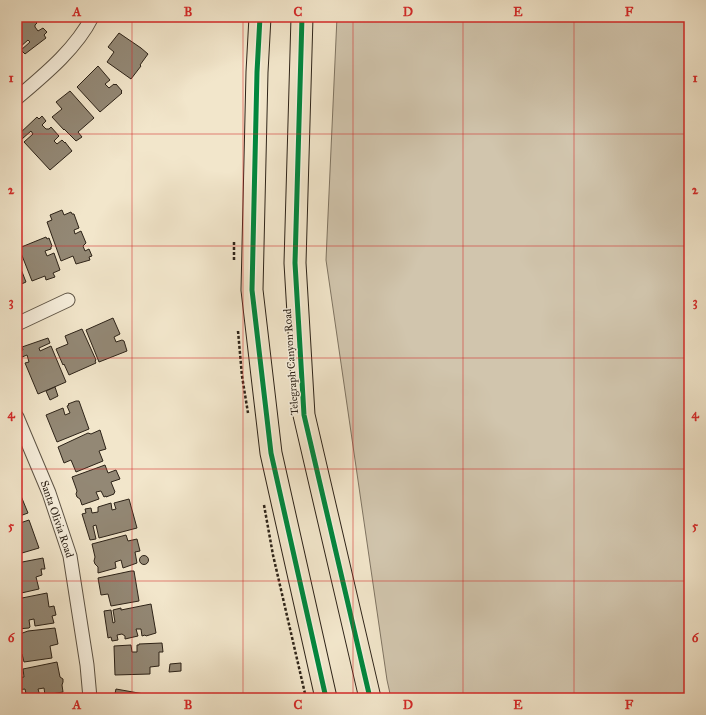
<svg xmlns="http://www.w3.org/2000/svg" width="706" height="715" font-family="'IM FELL Great Primer',serif">
	<style>
		.green { fill: #d1c5ad; stroke: #7f7462 }
		.building { fill: #938875; stroke: #2d2318 }
		.lines { fill: none; stroke-linecap: round; stroke-linejoin: round }
		.minor-casing { stroke: #5e5445; stroke-width: 15 }
		.primary-casing { stroke: #2d2318; stroke-width: 23 }
		.path { stroke: #2d2318; stroke-width: 2.5; stroke-dasharray: 3 2; stroke-linecap: butt }
		.minor { stroke: #f7efdd; stroke-width: 13 }
		.primary { stroke: #f2e6cb; stroke-width: 21 }
		.cycleway-casing { stroke: #f7efdd; stroke-width: 8 }
		.cycleway { stroke: #00873e; stroke-width: 5 }
		.grid { fill: none; stroke: #d62828; stroke-width: 1; stroke-opacity: 0.55 }
		.labels { text-anchor: middle; dominant-baseline: central; stroke-width: 3; stroke-linejoin: round; paint-order: stroke }
		.street-label { font-size: 11px; fill: #2d2318; stroke: #f7efdd }
		.neatline { fill: none; stroke: #d62828; stroke-width: 1.5 }
		.grid-label { font-size: 13px; text-anchor: middle; font-weight: bold; fill: #d62828 }
	</style>
	<rect width="100%" height="100%" fill="#f2e6cb"/>
	<filter id="stains"><feTurbulence type="fractalNoise" baseFrequency=".005" numOctaves="4"/><feColorMatrix values="0 0 0 0 .2 0 0 0 0 .09 0 0 0 0 .02 0 0 0 .5 -.17"/></filter>
	<radialGradient id="worn" r=".72"><stop offset=".6" stop-color="#630" stop-opacity="0"/><stop offset="1" stop-color="#630" stop-opacity=".3"/></radialGradient>
	<polygon class="green" points="337,17 689,18 689,698 391,698 387,680 326,260"/>
	<g class="building">
		<polygon points="17,17 32,17 37,23 35,25 35,27 38,31 43,28 47,32 44,35 46,38 25,54 21,50 30,42 28,40 19,48 17,46"/>
		<polygon points="119,33 141,48 148,54 140,65 141,66 131,79 107,62 114,52 108,47"/>
		<polygon points="98,66 110,80 105,84 109,88 114,84 115,85 116,84 122,91 121,92 122,93 100,112 77,87"/>
		<polygon points="70,91 94,118 78,132 82,137 76,141 64,129 64,130 52,117 62,109 56,102"/>
		<polygon points="42,116 46,121 42,125 46,129 49,129 51,127 59,136 54,141 57,144 62,140 65,143 65,142 72,151 50,170 24,142 33,134 31,131 22,139 18,135 37,117 39,119"/>
		<polygon points="62,210 64,215 71,212 72,214 74,214 79,228 74,230 75,234 81,231 86,243 83,246 85,251 89,249 92,256 89,257 90,260 76,264 73,256 61,261 47,222 52,220 50,215"/>
		<polygon points="46,237 47,239 49,238 52,246 51,247 51,249 45,251 47,256 54,253 60,270 53,273 55,277 46,280 45,276 32,281 19,248"/>
		<polygon points="17,259 26,282 17,286"/>
		<polygon points="113,318 120,334 114,337 116,342 122,340 124,341 127,351 99,362 86,330"/>
		<polygon points="82,329 96,360 95,361 96,363 69,375 64,364 63,365 56,349 68,344 65,336"/>
		<polygon points="48,338 50,343 39,348 40,351 51,346 66,382 38,394 25,363 29,362 27,355 22,357 20,351 23,350 22,347"/>
		<polygon points="55,387 58,396 50,400 46,391"/>
		<polygon points="76,401 79,401 89,429 57,442 46,415 63,408 65,415 70,413 67,406 69,405 68,404"/>
		<polygon points="100,430 106,449 99,451 103,461 76,472 71,460 64,463 58,447 88,433 91,434"/>
		<polygon points="105,465 108,473 116,470 120,479 111,482 115,492 114,493 114,494 106,497 106,496 104,497 101,491 96,492 99,499 82,505 80,499 77,497 76,494 77,491 72,477"/>
		<polygon points="21,496 28,513 17,517 17,498"/>
		<polygon points="129,499 137,528 99,538 96,525 93,526 96,539 90,540 82,514 86,513 85,509 91,508 92,513 98,512 98,507 111,503 112,510 116,509 114,503"/>
		<polygon points="29,520 39,548 22,553 20,547 17,548 17,524"/>
		<polygon points="126,535 128,541 137,539 140,551 135,552 137,563 123,568 121,560 115,562 116,568 98,573 98,567 95,564 94,561 95,557 92,544"/>
		<circle cx="144" cy="560" r="4.5"/>
		<polygon points="43,558 45,569 41,569 42,575 36,577 39,589 17,594 17,563"/>
		<polygon points="131,571 134,571 139,601 111,606 108,594 101,595 98,578"/>
		<polygon points="47,593 49,607 54,606 56,615 52,616 54,623 35,626 34,619 29,620 30,627 29,628 17,629 17,599"/>
		<polygon points="151,604 156,633 146,636 145,635 142,636 141,629 136,629 138,636 125,639 125,636 122,634 117,635 118,640 112,641 111,637 108,638 104,611 111,610 113,623 115,622 113,610 121,608 121,610"/>
		<polygon points="55,628 58,644 50,646 52,658 24,662 22,654 17,654 17,635 28,631"/>
		<polygon points="162,643 163,652 159,652 159,666 150,667 150,674 115,675 114,646 131,645 132,652 137,652 137,645 139,645 139,644"/>
		<polygon points="57,662 60,677 63,679 63,682 62,685 63,692 45,695 44,688 38,689 40,696 27,698 25,689 17,690 17,678 24,677 23,669"/>
		<polygon points="181,663 181,671 169,672 170,664"/>
		<polygon points="116,689 144,694 144,698 114,698"/>
	</g>
	<g class="lines">
		<defs>
			<g id="minor">
				<path d="M17 98C44 75 76 49 92 17"/>
				<polyline points="17,324 68,300"/>
				<polyline points="17,417 49,493 70,556 87,665 90,698"/>
			</g>
			<g id="primary">
				<polyline points="260,17 257,72 252,290 271,453 326,698"/>
				<polyline points="302,17 295,263 304,415 370,698"/>
			</g>
		</defs>
		<use href="#minor" class="minor-casing"/>
		<use href="#primary" class="primary-casing"/>
		<g class="path">
			<polyline points="234,242 234,262"/>
			<polyline points="238,331 242,376 248,413"/>
			<polyline points="264,505 273,555 306,698"/>
		</g>
		<use href="#minor" class="minor"/>
		<use href="#primary" class="primary"/>
		<defs>
			<g id="cycleway">
				<polyline points="260,17 257,72 252,290 271,453 326,698"/>
				<polyline points="302,17 295,263 304,415 370,698"/>
			</g>
		</defs>
		<use href="#cycleway" class="cycleway-casing"/>
		<use href="#cycleway" class="cycleway"/>
	</g>
	<path class="grid" d="M132 17V698M243 17V698M353 17V698M463 17V698M574 17V698M17 134H689M17 246H689M17 358H689M17 469H689M17 581H689"/>
	<g class="labels">
		<g class="street-label">
			<text transform="translate(291 362) rotate(-94)">Telegraph Canyon Road</text>
			<text transform="translate(57 519) rotate(71)">Santa Olivia Road</text>
		</g>
	</g>
	<rect width="706" height="715" fill="none" stroke="#f2e6cb" stroke-width="44"/>
	<rect x="22" y="22" width="662" height="671" class="neatline"/>
	<g class="grid-label">
		<text x="77" y="16">A</text>
		<text x="188" y="16">B</text>
		<text x="298" y="16">C</text>
		<text x="408" y="16">D</text>
		<text x="518" y="16">E</text>
		<text x="629" y="16">F</text>
		<text x="11" y="82">1</text>
		<text x="695" y="82">1</text>
		<text x="11" y="194">2</text>
		<text x="695" y="194">2</text>
		<text x="11" y="306">3</text>
		<text x="695" y="306">3</text>
		<text x="11" y="418">4</text>
		<text x="695" y="418">4</text>
		<text x="11" y="530">5</text>
		<text x="695" y="530">5</text>
		<text x="11" y="642">6</text>
		<text x="695" y="642">6</text>
		<text x="77" y="709">A</text>
		<text x="188" y="709">B</text>
		<text x="298" y="709">C</text>
		<text x="408" y="709">D</text>
		<text x="518" y="709">E</text>
		<text x="629" y="709">F</text>
	</g>
	<rect width="100%" height="100%" filter="url(#stains)"/>
	<rect width="100%" height="100%" fill="url(#worn)"/>
</svg>
